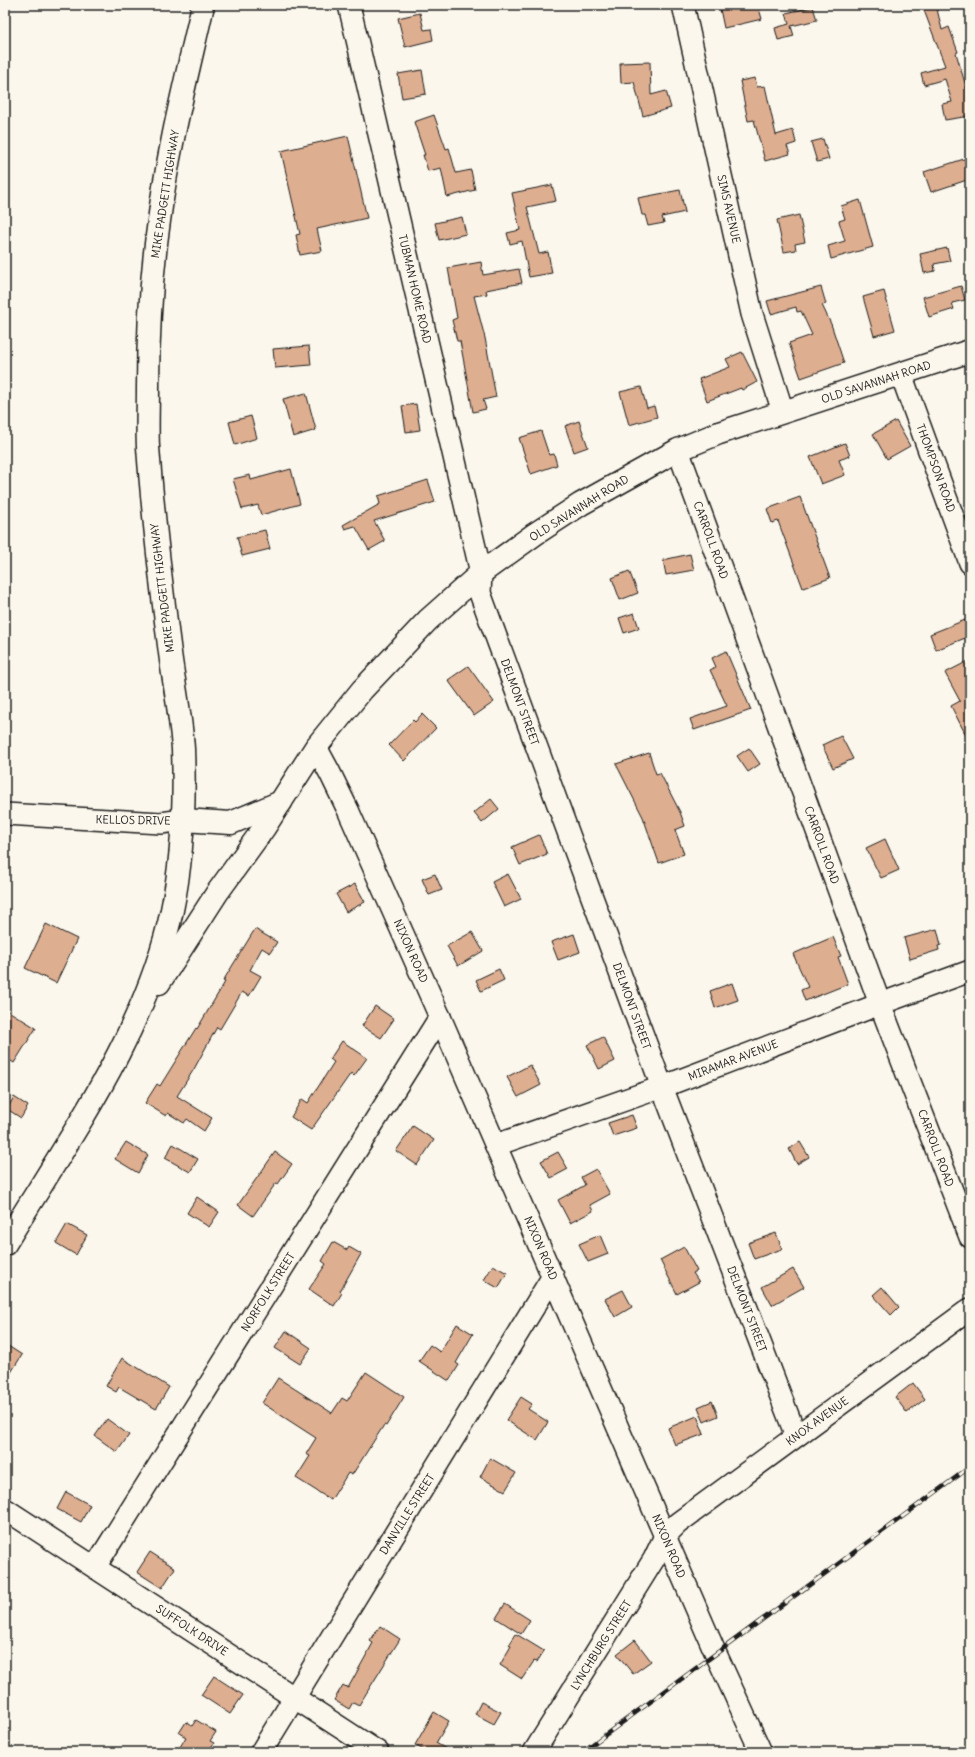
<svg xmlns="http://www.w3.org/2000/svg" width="975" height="1757" font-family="Delius,sans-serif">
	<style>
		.building { fill: #deae90; stroke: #1c1c1c }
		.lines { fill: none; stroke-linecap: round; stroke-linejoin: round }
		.minor-casing { stroke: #1c1c1c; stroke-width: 24 }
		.major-casing { stroke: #1c1c1c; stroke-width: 25 }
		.minor { stroke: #fbf7ec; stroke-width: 21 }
		.major { stroke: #fbf7ec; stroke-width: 22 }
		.rail-casing { stroke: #1c1c1c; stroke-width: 4.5 }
		.rail { stroke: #fbf7ec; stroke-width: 3; stroke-dasharray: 9; stroke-linecap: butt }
		.labels { text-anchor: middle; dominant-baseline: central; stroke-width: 3; stroke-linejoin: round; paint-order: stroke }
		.street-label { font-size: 11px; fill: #1c1c1c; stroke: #fbf7ec }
	</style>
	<rect width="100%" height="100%" fill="#fbf7ec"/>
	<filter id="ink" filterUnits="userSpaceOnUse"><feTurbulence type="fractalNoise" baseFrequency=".025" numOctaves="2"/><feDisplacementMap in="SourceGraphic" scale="8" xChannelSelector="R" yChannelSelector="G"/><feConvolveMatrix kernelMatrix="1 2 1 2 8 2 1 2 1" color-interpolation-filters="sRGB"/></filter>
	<g filter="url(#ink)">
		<g class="building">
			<polygon points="735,5 758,5 762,19 724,28 720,9"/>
			<polygon points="922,5 936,5 942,30 949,27 958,52 956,53 968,93 970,116 945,120 942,104 952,102 945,79 924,85 921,73 945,66"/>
			<polygon points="813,7 817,20 791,26 794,36 778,40 775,28 789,24 786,13"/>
			<polygon points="420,13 424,30 431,29 433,40 405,47 398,18"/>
			<polygon points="650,62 651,95 666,91 671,108 643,116 634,82 621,83 620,63"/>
			<polygon points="422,70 426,94 402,98 398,74"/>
			<polygon points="755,78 757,87 765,86 776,135 793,130 796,143 787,146 790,154 765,161 754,120 748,121 740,81"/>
			<polygon points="434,115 446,149 449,148 456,173 471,170 475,190 447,197 441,168 428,171 423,155 425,155 414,122"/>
			<polygon points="348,136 367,218 317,229 322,251 300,255 296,235 300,234 281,151"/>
			<polygon points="823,139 829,159 817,162 811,142"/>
			<polygon points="970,157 970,179 931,192 924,172"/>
			<polygon points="552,185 556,201 527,207 539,254 548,252 552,273 529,277 522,241 510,244 507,233 520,230 512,193"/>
			<polygon points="680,190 685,212 662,217 664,223 648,226 645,215 642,215 638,198"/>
			<polygon points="860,200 873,247 831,259 828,246 845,241 839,221 845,219 841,206"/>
			<polygon points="799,215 805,242 795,244 796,250 784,252 777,220"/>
			<polygon points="462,217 466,234 439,240 435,223"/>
			<polygon points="947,248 950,261 934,264 935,271 924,273 920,254"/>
			<polygon points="481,262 483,275 519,269 522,283 486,290 487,294 474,296 485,338 496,397 483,400 486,409 473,412 460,341 457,341 452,320 457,318 448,268"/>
			<polygon points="961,286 965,300 952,303 954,309 929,317 923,297"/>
			<polygon points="821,287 826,304 822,305 831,324 844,363 801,378 789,343 812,335 801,311 797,312 796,307 771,314 767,301"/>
			<polygon points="884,291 895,330 874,336 863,297"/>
			<polygon points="309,346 311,365 275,368 273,349"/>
			<polygon points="742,352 757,382 742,390 741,388 707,401 699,379 730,367 726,359"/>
			<polygon points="641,387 647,408 654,406 657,417 629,425 620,392"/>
			<polygon points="306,393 316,430 293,437 283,399"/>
			<polygon points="416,404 420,430 406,432 402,406"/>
			<polygon points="251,416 257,438 235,445 229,422"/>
			<polygon points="579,421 588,447 574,452 565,426"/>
			<polygon points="896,421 910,446 887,459 873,434"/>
			<polygon points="541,431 549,455 554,454 557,465 531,474 519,438"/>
			<polygon points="845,443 850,456 839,460 845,475 821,484 810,457"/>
			<polygon points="291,469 300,504 261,515 258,505 242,509 233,479 250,475 251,480"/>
			<polygon points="428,480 435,502 374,521 385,541 369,550 355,526 345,529 343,525 380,504 378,496"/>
			<polygon points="800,497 830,578 803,588 778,521 772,523 767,509"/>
			<polygon points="265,530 270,549 242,556 237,537"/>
			<polygon points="690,554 694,570 666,575 663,560"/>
			<polygon points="629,571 638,593 620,600 612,578"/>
			<polygon points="634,613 639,628 624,633 619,618"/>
			<polygon points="965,620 970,636 936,650 930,634"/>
			<polygon points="726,651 751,710 694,730 690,719 727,706 710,670 716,667 712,658"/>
			<polygon points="970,660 970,743 951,706 960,701 945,673"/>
			<polygon points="468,666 494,702 474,716 448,680"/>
			<polygon points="422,714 436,728 404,761 389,745 413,720 415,722"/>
			<polygon points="841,736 853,759 833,768 822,745"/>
			<polygon points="749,748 760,764 748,772 737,756"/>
			<polygon points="649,753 656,774 660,773 680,812 685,826 675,830 684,854 659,863 643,817 616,764"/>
			<polygon points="491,799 499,809 482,823 474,813"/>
			<polygon points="539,835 547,854 520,865 512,847"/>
			<polygon points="885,839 899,870 881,878 866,848"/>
			<polygon points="435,874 442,890 429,895 422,879"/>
			<polygon points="508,874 521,899 504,907 492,882"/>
			<polygon points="355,884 365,902 346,912 336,894"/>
			<polygon points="46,924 77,939 56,983 25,968"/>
			<polygon points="255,929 277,942 270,953 262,948 250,970 261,976 249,996 242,992 220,1029 217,1027 194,1069 177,1096 212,1118 204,1131 187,1119 184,1123 168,1113 166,1116 145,1103 157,1084 160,1086 196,1028 197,1029 225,982 223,981"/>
			<polygon points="937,929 941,945 938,946 939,950 910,959 904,938"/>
			<polygon points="472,932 483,951 458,966 447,946"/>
			<polygon points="574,934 580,952 558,960 551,942"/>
			<polygon points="833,937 841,956 838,957 848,984 805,1001 801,990 808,987 793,954"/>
			<polygon points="499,969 504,980 481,991 476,980"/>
			<polygon points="732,983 738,1000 715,1008 710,991"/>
			<polygon points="375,1006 394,1019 381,1038 362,1026"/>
			<polygon points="5,1009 36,1028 14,1063 5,1057"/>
			<polygon points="603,1037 615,1061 599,1069 587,1045"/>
			<polygon points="342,1041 367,1058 354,1076 351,1073 311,1130 291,1117 302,1099 308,1103 334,1062 330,1059"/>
			<polygon points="530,1065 541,1085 518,1097 507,1077"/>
			<polygon points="14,1097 28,1106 21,1118 7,1109"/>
			<polygon points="632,1115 637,1128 613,1136 608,1123"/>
			<polygon points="413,1126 434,1140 417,1165 396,1151"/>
			<polygon points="126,1142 148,1155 138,1173 115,1159"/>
			<polygon points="800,1142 809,1157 797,1164 789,1149"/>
			<polygon points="173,1144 198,1159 190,1172 165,1158"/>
			<polygon points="275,1152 292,1164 278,1184 276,1183 253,1216 238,1205"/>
			<polygon points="558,1152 568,1169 551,1178 541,1161"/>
			<polygon points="596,1169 610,1194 590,1205 593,1211 570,1223 558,1200 585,1185 581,1177"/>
			<polygon points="197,1197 219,1212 209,1227 187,1213"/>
			<polygon points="67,1224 87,1235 76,1255 56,1243"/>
			<polygon points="776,1233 782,1249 754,1259 748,1243"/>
			<polygon points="600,1235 608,1254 588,1262 579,1244"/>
			<polygon points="333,1242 347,1250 349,1247 361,1254 340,1291 342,1293 334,1306 309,1289 326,1264 322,1261"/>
			<polygon points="684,1247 697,1271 693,1273 699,1282 677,1294 660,1260"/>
			<polygon points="493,1265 507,1273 498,1288 484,1280"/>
			<polygon points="793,1269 804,1287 772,1305 762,1287"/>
			<polygon points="882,1287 899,1307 891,1315 873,1295"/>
			<polygon points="623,1290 632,1307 615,1317 605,1299"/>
			<polygon points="457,1324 473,1334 456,1363 459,1365 449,1381 419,1361 430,1345 440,1352"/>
			<polygon points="286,1331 311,1348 300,1364 275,1348"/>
			<polygon points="5,1344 22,1355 5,1382"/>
			<polygon points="122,1358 169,1387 156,1409 119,1387 116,1392 106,1386"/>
			<polygon points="366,1372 404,1397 386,1426 384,1425 352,1475 348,1473 331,1500 296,1478 310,1456 306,1454 316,1438 262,1403 278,1378 332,1413 342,1398 347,1401"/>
			<polygon points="913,1383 925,1399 907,1413 895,1397"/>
			<polygon points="521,1397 532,1404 528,1409 548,1422 537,1440 506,1420"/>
			<polygon points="712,1401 718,1416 704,1422 698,1407"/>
			<polygon points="697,1416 704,1434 675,1445 668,1428"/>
			<polygon points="107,1419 129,1435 117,1452 95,1436"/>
			<polygon points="490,1458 516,1473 505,1491 480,1477"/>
			<polygon points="66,1492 90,1505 81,1522 57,1509"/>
			<polygon points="150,1552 175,1568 162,1588 137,1572"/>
			<polygon points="505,1604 530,1620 521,1634 496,1618"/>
			<polygon points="380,1626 400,1639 359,1705 353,1702 349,1709 334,1700 343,1685 348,1688 373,1643 370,1641"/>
			<polygon points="516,1634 544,1651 537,1662 534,1661 522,1679 500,1665 511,1646 509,1645"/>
			<polygon points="635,1640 651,1661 633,1674 617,1654"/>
			<polygon points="214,1676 243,1695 230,1714 201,1695"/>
			<polygon points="481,1702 501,1712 494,1724 475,1714"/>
			<polygon points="434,1712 449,1721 436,1743 451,1752 427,1752 415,1745"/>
			<polygon points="196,1720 216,1732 210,1741 214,1743 208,1752 177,1752 186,1737 179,1733 186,1722 192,1726"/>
		</g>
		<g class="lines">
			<defs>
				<g id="minor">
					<polyline points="349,5 481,573 480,593 662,1087 796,1436"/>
					<polyline points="683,5 752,314 783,412"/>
					<polyline points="901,374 970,563"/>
					<polyline points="678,450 880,1004 970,1237"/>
					<polyline points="316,747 330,773 348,810 440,1017 716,1654 761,1752"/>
					<polyline points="5,814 161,823 183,820"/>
					<polyline points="496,1145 662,1087 880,1004 970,971"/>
					<polyline points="5,1509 378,1752"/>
					<polyline points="95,1567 440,1017"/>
					<polyline points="261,1752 553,1276"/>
					<polyline points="534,1752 654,1559 665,1536 678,1523 970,1309"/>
				</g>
				<g id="major">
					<polyline points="183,820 231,823 281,802"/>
					<polyline points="159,983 217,893 264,828 316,747 362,690 428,620 481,573 535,534 581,504 678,450 719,433 970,351"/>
					<path d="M5 1244C69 1138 146 1032 172 910 183 857 185 803 183 749 181 717 174 684 170 653 161 584 153 515 148 447 147 427 148 408 148 388 148 332 151 276 159 221 168 149 187 76 203 5"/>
				</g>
			</defs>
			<use href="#minor" class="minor-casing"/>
			<use href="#major" class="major-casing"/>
			<use href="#minor" class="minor"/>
			<use href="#major" class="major"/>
			<defs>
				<polyline id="rail" points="582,1752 970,1467"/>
			</defs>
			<use href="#rail" class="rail-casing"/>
			<use href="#rail" class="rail"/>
		</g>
	</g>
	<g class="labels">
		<g class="street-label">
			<text transform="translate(165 194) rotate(-81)">MIKE PADGETT HIGHWAY</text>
			<text transform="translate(729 209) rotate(77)">SIMS AVENUE</text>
			<text transform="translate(415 289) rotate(77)">TUBMAN HOME ROAD</text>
			<text transform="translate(876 382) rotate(-18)">OLD SAVANNAH ROAD</text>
			<text transform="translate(936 468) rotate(70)">THOMPSON ROAD</text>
			<text transform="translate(579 508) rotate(-32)">OLD SAVANNAH ROAD</text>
			<text transform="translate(711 540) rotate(70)">CARROLL ROAD</text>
			<text transform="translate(162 588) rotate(-97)">MIKE PADGETT HIGHWAY</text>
			<text transform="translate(520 702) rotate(70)">DELMONT STREET</text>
			<text transform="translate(133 820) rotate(1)">KELLOS DRIVE</text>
			<text transform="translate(822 845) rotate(70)">CARROLL ROAD</text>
			<text transform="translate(411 951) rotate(66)">NIXON ROAD</text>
			<text transform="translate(632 1006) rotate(70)">DELMONT STREET</text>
			<text transform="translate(733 1060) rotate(-21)">MIRAMAR AVENUE</text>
			<text transform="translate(936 1148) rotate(69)">CARROLL ROAD</text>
			<text transform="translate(541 1248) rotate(67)">NIXON ROAD</text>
			<text transform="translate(268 1292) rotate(-58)">NORFOLK STREET</text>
			<text transform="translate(747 1309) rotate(69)">DELMONT STREET</text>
			<text transform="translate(817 1421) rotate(-36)">KNOX AVENUE</text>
			<text transform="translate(407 1514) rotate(-58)">DANVILLE STREET</text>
			<text transform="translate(669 1546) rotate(67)">NIXON ROAD</text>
			<text transform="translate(192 1630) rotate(33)">SUFFOLK DRIVE</text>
			<text transform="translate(601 1645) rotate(-58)">LYNCHBURG STREET</text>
		</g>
	</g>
	<rect width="975" height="1757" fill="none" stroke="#fbf7ec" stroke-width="20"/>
	<rect x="10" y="10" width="955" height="1737" fill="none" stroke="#1c1c1c" stroke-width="1.5" filter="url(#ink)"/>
</svg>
